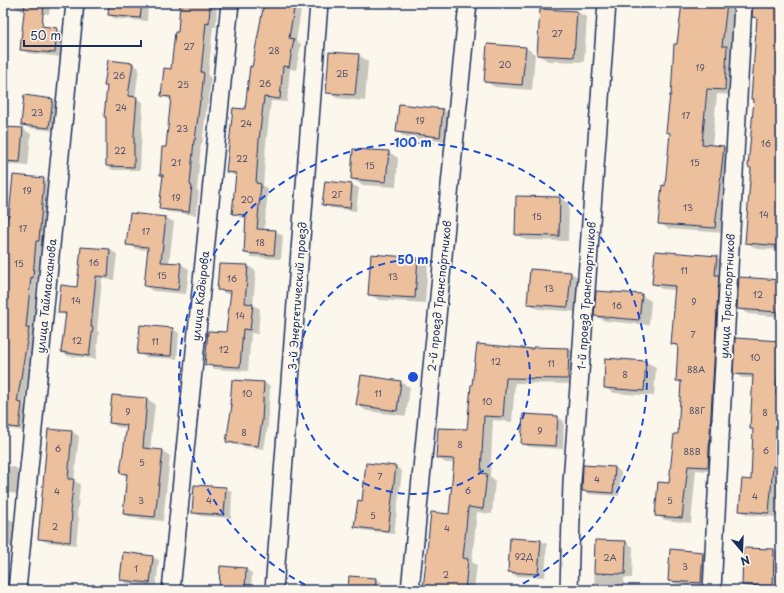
<svg xmlns="http://www.w3.org/2000/svg" width="784" height="593" font-family="'Playpen Sans',sans-serif">
	<style>
		.shadow { fill: #0003 }
		.building { fill: #edc09d; stroke: #1b2f5e }
		.lines { fill: none; stroke-linecap: round; stroke-linejoin: round }
		.minor-casing { stroke: #1b2f5e; stroke-width: 20 }
		.minor { stroke: #fbf7ec; stroke-width: 17 }
		.ring { fill: none; stroke: #1d4ed8; stroke-width: 2; stroke-dasharray: 7 5 }
		.labels { text-anchor: middle; dominant-baseline: central; stroke-width: 4; stroke-linejoin: round; paint-order: stroke }
		.number-label { font-size: 9px; fill: #50536e }
		.street-label { font-size: 11px; fill: #1b2f5e; stroke: #fbf7ec }
		.centre { fill: #1d4ed8; stroke: #fbf7ec; stroke-width: 2 }
		.ring-label { font-size: 12px; text-anchor: middle; font-weight: bold; fill: #1d4ed8; stroke: #fbf7ec; stroke-width: 4; stroke-linejoin: round; paint-order: stroke }
	</style>
	<rect width="100%" height="100%" fill="#fbf7ec"/>
	<filter id="ink" filterUnits="userSpaceOnUse"><feTurbulence type="fractalNoise" baseFrequency=".025" numOctaves="2"/><feDisplacementMap in="SourceGraphic" scale="8" xChannelSelector="R" yChannelSelector="G"/><feConvolveMatrix kernelMatrix="1 2 1 2 8 2 1 2 1" color-interpolation-filters="sRGB"/></filter>
	<g filter="url(#ink)">
		<g class="shadow">
			<polygon points="16,3 51,3 49,14 22,11 15,7"/>
			<polygon points="110,3 148,3 147,21 116,19 109,15"/>
			<polygon points="181,3 217,3 216,27 213,27 208,76 211,78 208,104 207,104 202,144 201,143 197,190 199,191 196,215 168,212 160,208 164,176 161,174 166,148 172,100 162,96 172,70 179,33"/>
			<polygon points="264,3 300,3 302,4 296,41 301,44 296,70 290,69 287,102 271,101 266,144 263,186 268,189 264,231 275,231 283,236 281,259 252,257 245,253 247,218 241,218 234,214 236,176 227,172 246,110"/>
			<polygon points="683,3 737,3 734,95 717,94 712,146 724,147 733,153 725,233 669,229 659,223 666,187 671,134 667,132"/>
			<polygon points="753,3 781,3 781,250 757,249 746,242 755,100 752,98 758,19 753,17"/>
			<polygon points="577,12 587,17 584,62 548,61 538,55"/>
			<polygon points="44,28 57,29 64,33 61,57 28,53 21,49"/>
			<polygon points="526,48 535,54 532,90 495,87 485,81"/>
			<polygon points="358,55 368,61 365,101 337,98 327,92"/>
			<polygon points="109,61 133,64 139,68 135,98 143,102 140,170 113,170 107,166 107,118 106,117 108,87 105,85"/>
			<polygon points="53,100 59,104 56,131 28,128 22,124"/>
			<polygon points="443,110 453,115 450,142 407,138 397,132"/>
			<polygon points="3,128 23,129 31,134 28,166 3,164"/>
			<polygon points="389,152 398,158 396,187 362,185 352,179"/>
			<polygon points="43,179 50,183 46,244 42,244 39,281 37,280 33,331 35,333 24,405 28,408 25,431 3,428 3,249 5,250 10,217"/>
			<polygon points="325,182 352,185 359,188 356,211 330,208 323,204"/>
			<polygon points="559,198 569,203 568,241 526,240 516,234"/>
			<polygon points="166,218 174,222 169,263 181,264 189,269 186,294 153,291 145,286 149,250 136,249 127,244"/>
			<polygon points="82,248 110,250 117,254 114,280 102,279 97,331 99,332 96,359 68,356 62,352 66,316 59,312 78,288"/>
			<polygon points="372,255 418,259 428,264 425,303 379,300 369,294"/>
			<polygon points="716,257 725,262 717,472 696,470 691,523 665,520 656,515 670,484 679,435 682,383 677,381 678,348 672,344 675,309 675,290 662,289 653,284"/>
			<polygon points="248,266 256,271 253,305 260,309 258,334 251,333 248,371 215,369 206,365 227,333 231,294 226,294 218,289"/>
			<polygon points="571,273 581,279 578,312 538,309 528,303"/>
			<polygon points="781,281 781,317 748,314 738,308"/>
			<polygon points="641,295 651,301 649,325 605,321 595,316"/>
			<polygon points="173,329 179,333 177,359 145,357 139,353"/>
			<polygon points="779,342 781,342 781,470 777,517 748,515 740,511 752,481 754,430 751,428 753,378 742,378 734,373"/>
			<polygon points="534,348 569,349 578,355 577,384 515,383 512,422 493,420 490,477 495,480 492,514 477,512 472,562 477,565 474,590 424,590 431,513 450,515 454,463 446,463 437,458 468,431 472,386 534,350"/>
			<polygon points="646,362 656,367 654,396 614,393 605,388"/>
			<polygon points="400,382 410,387 406,416 367,411 357,405"/>
			<polygon points="264,383 270,386 268,425 264,449 234,445 227,441"/>
			<polygon points="147,399 155,404 150,450 163,451 170,456 163,521 132,518 124,514 128,477 121,473 127,428 118,427 110,423"/>
			<polygon points="558,417 564,421 563,449 529,447 522,443"/>
			<polygon points="48,430 72,432 79,436 74,481 80,484 77,516 79,517 76,545 46,542 39,538"/>
			<polygon points="3,466 14,467 21,471 19,494 3,492"/>
			<polygon points="396,467 402,471 394,534 362,530 356,526 363,502"/>
			<polygon points="615,468 621,472 619,496 589,494 583,490"/>
			<polygon points="226,488 232,492 231,518 200,516 193,512"/>
			<polygon points="3,518 9,519 19,524 17,547 3,546"/>
			<polygon points="541,541 547,544 545,577 516,576 509,572"/>
			<polygon points="596,541 626,542 633,547 632,578 624,578 623,590 594,590"/>
			<polygon points="744,549 774,550 781,554 781,590 752,590 743,584"/>
			<polygon points="702,553 709,556 707,586 676,584 669,581"/>
			<polygon points="152,557 159,560 156,586 128,584 121,580"/>
			<polygon points="246,569 252,573 251,590 220,590"/>
			<polygon points="375,579 382,582 381,590 349,590"/>
		</g>
		<g class="building">
			<polygon points="25,3 44,3 42,26 57,28 55,53 20,50"/>
			<polygon points="109,3 142,3 140,18 108,15"/>
			<polygon points="180,3 210,3 209,24 206,23 201,72 204,73 201,100 200,100 195,140 194,140 190,185 192,186 189,212 159,209 163,175 160,175 162,147 166,147 171,97 161,96 164,68 171,69 175,32 178,32"/>
			<polygon points="264,3 295,3 289,38 294,39 289,67 283,66 280,99 264,97 259,140 256,183 261,184 257,229 276,230 274,255 244,253 246,215 232,214 236,173 226,172 233,108 245,109 250,66 252,67"/>
			<polygon points="682,3 727,3 722,46 727,46 725,90 707,89 702,144 724,146 715,228 658,224 662,185 665,186 670,133 666,132 670,95 671,95 674,44 677,44"/>
			<polygon points="753,3 781,3 781,246 745,243 751,168 748,167 754,99 751,99 757,18 752,17"/>
			<polygon points="540,9 577,11 574,57 537,55"/>
			<polygon points="487,44 526,47 522,85 484,82"/>
			<polygon points="329,52 359,54 355,95 326,93"/>
			<polygon points="108,60 133,63 128,96 137,97 134,134 134,167 106,166 106,117 104,117 107,86 104,86"/>
			<polygon points="24,95 53,99 49,128 21,125"/>
			<polygon points="399,104 443,109 440,137 396,132"/>
			<polygon points="3,127 23,128 20,162 3,161"/>
			<polygon points="353,149 389,151 386,182 351,179"/>
			<polygon points="13,175 44,178 39,241 36,241 33,278 31,277 26,328 29,328 17,402 22,403 19,428 3,426 3,248 4,248 7,216 9,216"/>
			<polygon points="325,181 352,184 350,208 322,205"/>
			<polygon points="516,196 560,197 559,236 515,235"/>
			<polygon points="130,213 166,217 161,262 181,263 178,290 144,286 148,247 126,245"/>
			<polygon points="81,247 110,249 108,277 96,276 91,327 93,327 89,356 61,352 66,313 58,313 61,285 77,287"/>
			<polygon points="655,251 717,256 715,275 719,275 708,467 688,466 682,518 655,516 658,482 669,483 674,434 678,434 681,381 676,381 678,345 671,344 674,309 673,309 675,286 652,284"/>
			<polygon points="371,254 418,258 415,298 368,295"/>
			<polygon points="219,264 248,265 245,303 253,304 250,330 243,329 240,367 205,365 208,331 226,332 231,291 217,290"/>
			<polygon points="530,269 571,272 568,307 527,304"/>
			<polygon points="739,277 781,280 778,312 737,309"/>
			<polygon points="596,291 642,294 639,320 594,316"/>
			<polygon points="140,325 173,328 171,356 137,354"/>
			<polygon points="735,338 780,341 776,395 781,395 778,467 773,466 769,513 739,511 742,479 751,480 753,429 750,429 753,375 733,374"/>
			<polygon points="477,344 533,349 533,347 569,348 568,379 506,378 503,417 484,416 481,473 487,474 483,509 468,507 463,558 468,559 465,590 423,589 431,512 449,514 454,459 436,458 438,428 467,429 471,385 472,385"/>
			<polygon points="605,358 646,361 644,391 604,388"/>
			<polygon points="361,375 401,381 397,411 356,405"/>
			<polygon points="232,380 264,382 262,421 258,446 226,442 232,405 230,405"/>
			<polygon points="112,395 147,398 143,448 163,450 155,517 123,514 127,474 120,473 127,425 109,423"/>
			<polygon points="523,414 558,416 556,446 521,444"/>
			<polygon points="48,429 72,431 68,479 74,479 70,512 72,512 70,542 38,539"/>
			<polygon points="366,463 396,466 388,531 354,527 358,500 362,501"/>
			<polygon points="583,465 615,467 613,493 582,491"/>
			<polygon points="194,485 226,487 224,515 192,513"/>
			<polygon points="510,538 541,540 538,574 508,572"/>
			<polygon points="595,540 626,541 625,574 594,573"/>
			<polygon points="743,548 774,549 773,586 742,585"/>
			<polygon points="670,549 703,552 701,583 668,581"/>
			<polygon points="123,552 153,556 150,583 120,580"/>
			<polygon points="220,566 246,568 245,590 219,590"/>
			<polygon points="349,576 376,578 375,590 348,590"/>
		</g>
		<g class="lines">
			<defs>
				<g id="minor">
					<polyline points="17,590 75,3"/>
					<polyline points="171,590 230,3"/>
					<polyline points="274,590 319,3"/>
					<polyline points="410,590 468,3"/>
					<polyline points="569,590 572,482 607,3"/>
					<polyline points="712,590 743,3"/>
				</g>
			</defs>
			<use href="#minor" class="minor-casing"/>
			<use href="#minor" class="minor"/>
		</g>
	</g>
	<g class="ring">
		<circle cx="413" cy="377" r="117"/>
		<path d="M316 590A234 234 0 1 1 510 590"/>
	</g>
	<g class="labels">
		<g class="number-label">
			<text x="557" y="33">27</text>
			<text x="189" y="46">27</text>
			<text x="274" y="50">28</text>
			<text x="505" y="64">20</text>
			<text x="700" y="67">19</text>
			<text x="342" y="73">2Б</text>
			<text x="119" y="75">26</text>
			<text x="265" y="83">26</text>
			<text x="183" y="84">25</text>
			<text x="121" y="107">24</text>
			<text x="37" y="112">23</text>
			<text x="686" y="115">17</text>
			<text x="420" y="120">19</text>
			<text x="246" y="123">24</text>
			<text x="182" y="128">23</text>
			<text x="766" y="143">16</text>
			<text x="120" y="150">22</text>
			<text x="242" y="158">22</text>
			<text x="176" y="162">21</text>
			<text x="695" y="162">15</text>
			<text x="370" y="165">15</text>
			<text x="27" y="190">19</text>
			<text x="337" y="194">2Г</text>
			<text x="176" y="197">19</text>
			<text x="247" y="199">20</text>
			<text x="688" y="207">13</text>
			<text x="764" y="214">14</text>
			<text x="537" y="216">15</text>
			<text x="23" y="228">17</text>
			<text x="146" y="231">17</text>
			<text x="260" y="242">18</text>
			<text x="94" y="262">16</text>
			<text x="19" y="263">15</text>
			<text x="684" y="270">11</text>
			<text x="162" y="275">15</text>
			<text x="393" y="276">13</text>
			<text x="232" y="278">16</text>
			<text x="549" y="288">13</text>
			<text x="758" y="294">12</text>
			<text x="76" y="300">14</text>
			<text x="694" y="301">9</text>
			<text x="617" y="305">16</text>
			<text x="240" y="315">14</text>
			<text x="693" y="334">7</text>
			<text x="77" y="340">12</text>
			<text x="155" y="341">11</text>
			<text x="224" y="349">12</text>
			<text x="755" y="357">10</text>
			<text x="496" y="361">12</text>
			<text x="551" y="363">11</text>
			<text x="696" y="369">88А</text>
			<text x="625" y="374">8</text>
			<text x="247" y="393">10</text>
			<text x="378" y="393">11</text>
			<text x="487" y="401">10</text>
			<text x="697" y="410">88Г</text>
			<text x="128" y="411">9</text>
			<text x="765" y="412">8</text>
			<text x="540" y="430">9</text>
			<text x="244" y="432">8</text>
			<text x="460" y="444">8</text>
			<text x="58" y="448">6</text>
			<text x="766" y="450">6</text>
			<text x="692" y="451">88В</text>
			<text x="142" y="462">5</text>
			<text x="380" y="476">7</text>
			<text x="597" y="479">4</text>
			<text x="468" y="490">6</text>
			<text x="57" y="491">4</text>
			<text x="755" y="496">4</text>
			<text x="141" y="500">3</text>
			<text x="209" y="500">4</text>
			<text x="670" y="500">5</text>
			<text x="373" y="515">5</text>
			<text x="55" y="526">2</text>
			<text x="447" y="528">4</text>
			<text x="524" y="556">92Д</text>
			<text x="610" y="557">2А</text>
			<text x="685" y="566">3</text>
			<text x="136" y="568">1</text>
			<text x="446" y="574">2</text>
		</g>
		<g class="street-label">
			<text transform="translate(46 296) rotate(-84)">улица Таймасханова</text>
			<text transform="translate(200 296) rotate(-84)">улица Кадырова</text>
			<text transform="translate(297 296) rotate(-86)">3-й Энергетический проезд</text>
			<text transform="translate(439 296) rotate(-84)">2-й проезд Транспортников</text>
			<text transform="translate(586 296) rotate(-86)">1-й проезд Транспортников</text>
			<text transform="translate(727 296) rotate(-87)">улица Транспортников</text>
		</g>
	</g>
	<circle cx="413" cy="377" r="6" class="centre"/>
	<g class="ring-label">
		<text x="413" y="147">100 m</text>
		<text x="413" y="264">50 m</text>
	</g>
	<rect width="784" height="593" fill="none" stroke="#fbf7ec" stroke-width="16"/>
	<rect x="8" y="8" width="768" height="577" fill="none" stroke="#1b2f5e" stroke-width="1.5" filter="url(#ink)"/>
	<g transform="translate(742 551) rotate(161)" stroke="#fbf7ec" stroke-width="3" paint-order="stroke">
	<path d="M0-3L7 15L0 10L-7 15Z" fill="#1b2f5e"/>
	<text y="-6" font-size="11" font-weight="bold" text-anchor="middle" fill="#1b2f5e">N</text>
	</g>
	<path d="M24 40v6h117v-6" fill="none" stroke="#1b2f5e" stroke-width="2"/>
	<text x="30" y="40" font-size="12" fill="#1b2f5e" stroke="#fbf7ec" stroke-width="3" paint-order="stroke">50 m</text>
</svg>
